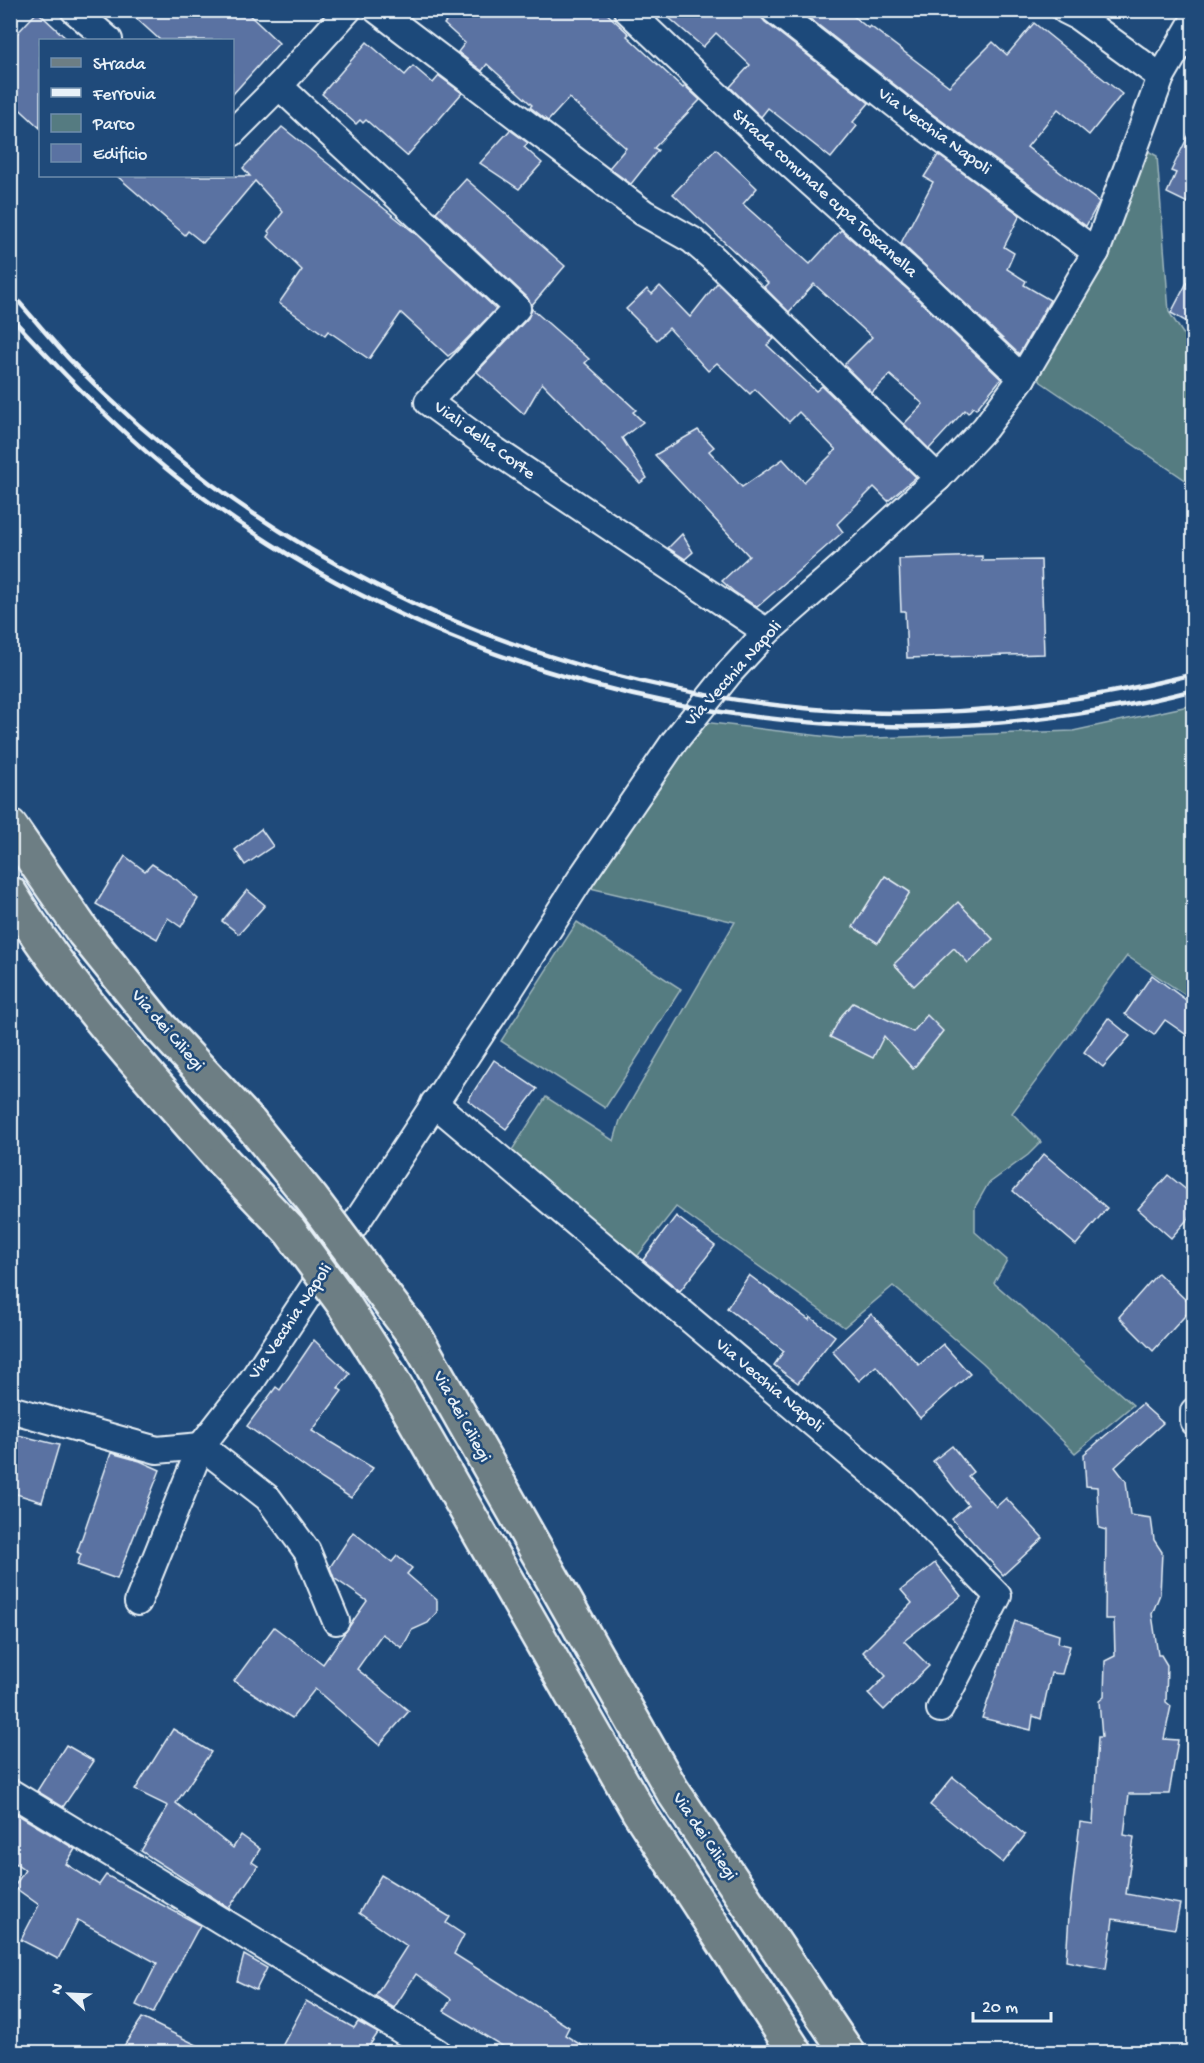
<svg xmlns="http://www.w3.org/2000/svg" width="1204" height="2063" font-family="'Gochi Hand',sans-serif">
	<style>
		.green { fill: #557b81; stroke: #9eb6bc; stroke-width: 1.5 }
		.building { fill: #5a72a2; stroke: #e8f1f8; stroke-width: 1.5 }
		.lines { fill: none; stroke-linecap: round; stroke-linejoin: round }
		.minor-casing { stroke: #e8f1f8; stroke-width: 30 }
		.major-casing { stroke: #e8f1f8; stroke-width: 38 }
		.minor { stroke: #1f4a7a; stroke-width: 26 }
		.major { stroke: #6d7e84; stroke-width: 33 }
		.rail { stroke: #e8f1f8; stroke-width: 4.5 }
		.major-bridge-casing { stroke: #e8f1f8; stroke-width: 38; stroke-linecap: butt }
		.major-bridge { stroke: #6d7e84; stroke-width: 33 }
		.labels { text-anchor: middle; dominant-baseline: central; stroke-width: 5; stroke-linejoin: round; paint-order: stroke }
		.street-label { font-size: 18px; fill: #e8f1f8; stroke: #1f4a7a }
	</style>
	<rect width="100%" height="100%" fill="#1f4a7a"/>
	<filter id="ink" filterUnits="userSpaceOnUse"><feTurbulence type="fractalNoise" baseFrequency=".0167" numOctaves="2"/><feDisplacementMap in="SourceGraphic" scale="12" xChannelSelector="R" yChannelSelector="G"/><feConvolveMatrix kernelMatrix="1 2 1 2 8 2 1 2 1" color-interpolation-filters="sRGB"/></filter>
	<g filter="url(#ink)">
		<g class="green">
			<polygon points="1146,150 1157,156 1169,312 1193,349 1193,485 1041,382 1035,373"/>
			<path d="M1193 705V1000L1127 956C1088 1008 1051 1062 1012 1113L1041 1142 1028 1155 988 1184 975 1207V1232L1007 1260 994 1283 1133 1405 1075 1453 983 1363 893 1286 844 1327 676 1207 636 1258 510 1153 546 1097 614 1141 620 1120 735 922 586 887 703 722 846 739 1073 731Z"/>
			<polygon points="577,922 681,989 605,1108 501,1041"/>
		</g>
		<g class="building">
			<polygon points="39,10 40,14 68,40 40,40 40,128 10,100 10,41"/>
			<polygon points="127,10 244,10 279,43 232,95 232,40 160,40"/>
			<polygon points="456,10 603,10 629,34 627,36 683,88 685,86 700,100 654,148 658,150 631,184 609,168 626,148 569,98 548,121 530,107 532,105 487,64 482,71 458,52 465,43 444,24"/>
			<polygon points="660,10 759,10 760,16 765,22 869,103 853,122 857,126 831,158 768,108 761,117 730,87 750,65 716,33 703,47"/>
			<polygon points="799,10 846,10 868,28 870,26 949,86 993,42 1007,55 1034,23 1122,94 1089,135 1058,109 1027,147 1099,202 1086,226 927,110"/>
			<polygon points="367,42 405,75 413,66 433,83 439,76 462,93 407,156 366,120 363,123 360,120 356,124 322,94"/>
			<polygon points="1194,124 1194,206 1167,193 1176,173 1171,171"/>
			<polygon points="282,127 416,234 496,309 455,351 448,356 401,313 369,359 328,331 325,335 279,303 302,270 268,237 270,234 268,231 283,212 255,181 203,243 188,231 185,235 117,176 250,176 243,168"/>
			<polygon points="510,130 528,143 524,147 542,163 519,189 480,163"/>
			<polygon points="716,149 757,188 743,204 810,264 841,230 907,289 1001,379 976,409 973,407 968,413 965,410 929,449 904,424 923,404 890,375 872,393 844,365 872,337 814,284 789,312 764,287 768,283 673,194"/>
			<polygon points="938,155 1020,215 1004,247 1014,253 1007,269 1026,281 1024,285 1050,300 1019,354 901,243 933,182 924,177"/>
			<polygon points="466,179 565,266 531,306 527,297 436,212"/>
			<polygon points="1194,269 1194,326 1171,313"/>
			<polygon points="717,283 774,339 767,345 816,391 822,386 916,477 888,501 874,487 837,524 843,532 757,607 733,591 722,581 749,556 655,455 698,430 714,447 709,451 742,487 783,459 804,482 836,450 799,412 789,422 755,389 750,394 717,363 708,371 669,328 657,340 626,309 647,289 652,294 660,286 690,317"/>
			<polygon points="532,309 589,359 585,363 636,410 633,412 643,422 622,438 647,478 640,483 542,383 524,414 477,372 528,318"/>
			<polygon points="682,534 693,552 685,559 668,548"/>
			<polygon points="982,556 982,561 1041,560 1044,654 907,658 905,611 901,611 899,559"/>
			<polygon points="261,829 273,846 245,865 235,850"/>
			<polygon points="125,856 145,871 152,864 177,880 198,899 181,927 168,918 157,939 96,904"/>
			<polygon points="885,876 910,892 878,943 853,927"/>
			<polygon points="247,890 265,905 239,934 222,921"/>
			<polygon points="958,902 993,939 968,963 954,948 914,986 894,964"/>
			<polygon points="1152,975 1194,1006 1194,1040 1165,1020 1154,1035 1125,1014"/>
			<polygon points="853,1003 913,1032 927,1015 943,1031 913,1069 884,1036 873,1058 830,1037 842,1015"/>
			<polygon points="1108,1018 1130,1036 1103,1067 1084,1052"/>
			<polygon points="494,1060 537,1089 506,1129 468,1100"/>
			<polygon points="1044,1154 1107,1208 1076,1245 1013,1191"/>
			<polygon points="1168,1175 1194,1196 1194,1212 1171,1238 1138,1209"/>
			<polygon points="676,1216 715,1246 680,1291 643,1260"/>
			<polygon points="1158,1273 1193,1307 1153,1351 1119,1317"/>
			<polygon points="749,1275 809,1320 810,1317 835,1336 798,1383 774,1365 784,1351 727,1308"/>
			<polygon points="871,1314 919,1365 943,1344 970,1374 920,1418 876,1366 859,1381 832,1351"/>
			<polygon points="314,1340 350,1374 338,1388 342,1391 312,1431 373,1468 351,1498 322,1479 247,1426 276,1387 280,1390"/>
			<polygon points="1142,1404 1163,1423 1115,1467 1126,1481 1130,1515 1151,1518 1154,1540 1162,1552 1160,1594 1152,1614 1158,1655 1161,1655 1167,1665 1166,1702 1171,1706 1164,1739 1178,1740 1169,1794 1129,1794 1124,1835 1134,1837 1126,1894 1180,1904 1175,1929 1113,1919 1106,1969 1066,1961 1069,1916 1080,1822 1093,1824 1098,1737 1102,1737 1099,1701 1104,1697 1105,1661 1115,1656 1114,1619 1105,1619 1106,1530 1099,1528 1097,1487 1086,1486 1084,1454"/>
			<polygon points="10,1433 59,1445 42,1502 10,1492"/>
			<polygon points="952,1446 973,1472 968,1476 996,1507 1006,1498 1043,1538 1003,1575 952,1519 968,1505 933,1461"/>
			<polygon points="111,1453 140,1461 160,1470 117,1579 77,1565 81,1554 77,1552"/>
			<polygon points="353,1532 392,1562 397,1556 412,1568 407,1574 437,1600 437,1612 428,1623 412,1630 402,1648 382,1634 357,1669 409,1711 379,1745 315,1689 292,1718 234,1681 274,1627 323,1664 367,1601 334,1578 330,1567"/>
			<polygon points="935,1563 961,1596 904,1641 929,1666 884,1710 868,1694 886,1676 863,1652 912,1603 901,1590"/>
			<polygon points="1015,1621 1059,1635 1058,1643 1070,1646 1062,1674 1051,1673 1041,1719 1033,1716 1031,1730 982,1718"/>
			<polygon points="173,1729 211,1752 176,1803 233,1848 241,1835 260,1849 252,1862 258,1866 229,1908 141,1851 168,1806 135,1790"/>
			<polygon points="66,1745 94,1761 63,1807 37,1791"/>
			<polygon points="953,1777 1025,1835 1003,1863 930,1805"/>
			<polygon points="10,1810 75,1849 66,1864 99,1885 106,1875 200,1925 153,2013 136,2005 157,1963 78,1920 58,1959 21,1940 39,1905 14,1887 25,1870 10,1859"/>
			<polygon points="381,1875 450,1917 446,1923 464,1935 454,1954 569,2027 565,2035 592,2052 501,2052 504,2047 444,2011 451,1999 416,1974 394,2008 375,1996 407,1946 359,1913"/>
			<polygon points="244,1955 267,1968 256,1990 237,1981"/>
			<polygon points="306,2001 354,2028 358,2022 378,2033 365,2052 279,2052"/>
			<polygon points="142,2018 211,2052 120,2052"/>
		</g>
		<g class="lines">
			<defs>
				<g id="minor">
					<polyline points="74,10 109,40"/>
					<polyline points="377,10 644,213 692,240 712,257 938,478"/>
					<polyline points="627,10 780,155 917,278 1022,378"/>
					<polyline points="774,10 918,122 1096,252"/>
					<polyline points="1065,10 1077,16 1161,77"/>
					<polyline points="279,86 348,10"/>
					<polyline points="232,133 279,86 517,308 428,402 487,445 767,632"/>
					<polyline points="434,1103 904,1500 998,1596 940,1709"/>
					<polyline points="10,1409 157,1450 201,1446 268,1498 307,1551 336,1621"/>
					<polyline points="1194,1411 1194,1422"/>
					<polyline points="138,1602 201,1446 251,1382 507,994 583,875 674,742 730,672 767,632 846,563 938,478 985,428 1022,378 1096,252 1161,77 1194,20"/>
					<polyline points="10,1792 437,2052"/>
				</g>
				<g id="major">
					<polyline points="10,826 84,933 160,1027 249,1122"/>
					<path d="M10 893C69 990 148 1076 223 1161"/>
					<polyline points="417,1339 672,1790 847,2052"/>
					<polyline points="389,1375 639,1812 795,2052"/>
				</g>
			</defs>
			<use href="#minor" class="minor-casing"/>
			<use href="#major" class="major-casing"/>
			<use href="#minor" class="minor"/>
			<use href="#major" class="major"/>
			<g class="rail">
				<path d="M10 292C31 315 50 339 71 361 114 405 162 447 210 483 398 622 627 701 860 712 972 717 1085 701 1194 674"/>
				<path d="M10 316C69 380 131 444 201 496 483 704 854 778 1194 690"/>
			</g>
			<defs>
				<g id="major-bridge">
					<polyline points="249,1122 311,1198 417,1339"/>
					<polyline points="223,1161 290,1231 343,1303 389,1375"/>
				</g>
			</defs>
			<use href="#major-bridge" class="major-bridge-casing"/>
			<use href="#major-bridge" class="major-bridge"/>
		</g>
	</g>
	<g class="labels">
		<g class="street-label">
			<text transform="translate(934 132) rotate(36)">Via Vecchia Napoli</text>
			<text transform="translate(824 194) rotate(42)">Strada comunale cupa Toscanella</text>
			<text transform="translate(484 441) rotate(36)">Viali della Corte</text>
			<text transform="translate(734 674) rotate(-48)">Via Vecchia Napoli</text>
			<text transform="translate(167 1031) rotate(49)">Via dei Ciliegi</text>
			<text transform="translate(291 1322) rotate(-56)">Via Vecchia Napoli</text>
			<text transform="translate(769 1386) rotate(40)">Via Vecchia Napoli</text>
			<text transform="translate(461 1417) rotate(61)">Via dei Ciliegi</text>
			<text transform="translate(704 1837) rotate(56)">Via dei Ciliegi</text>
		</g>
	</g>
	<rect width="1204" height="2063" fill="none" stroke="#1f4a7a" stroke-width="36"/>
	<rect x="18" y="18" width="1168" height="2027" fill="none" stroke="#e8f1f8" stroke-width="2" filter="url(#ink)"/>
	<rect x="39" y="39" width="195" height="138" fill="#1f4a7a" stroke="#6f8dac" stroke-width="1.5"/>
	<rect x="51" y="58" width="30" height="9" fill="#6d7e84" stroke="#6f8dac" stroke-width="1.5"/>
	<text x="93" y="69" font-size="18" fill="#e8f1f8">Strada</text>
	<rect x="51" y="88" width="30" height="9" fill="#e8f1f8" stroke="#6f8dac" stroke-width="1.5"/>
	<text x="93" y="99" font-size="18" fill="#e8f1f8">Ferrovia</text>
	<rect x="51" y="114" width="30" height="18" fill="#557b81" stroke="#6f8dac" stroke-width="1.5"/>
	<text x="93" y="129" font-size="18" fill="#e8f1f8">Parco</text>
	<rect x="51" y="144" width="30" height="18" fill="#5a72a2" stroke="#6f8dac" stroke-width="1.5"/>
	<text x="93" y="159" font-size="18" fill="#e8f1f8">Edificio</text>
	<g transform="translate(69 1994) rotate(293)" stroke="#1f4a7a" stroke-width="4.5" paint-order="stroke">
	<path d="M0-4.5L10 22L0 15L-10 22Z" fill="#e8f1f8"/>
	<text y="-9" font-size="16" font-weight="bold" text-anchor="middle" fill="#e8f1f8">N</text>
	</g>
	<path d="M973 2012v9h78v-9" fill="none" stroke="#e8f1f8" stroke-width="3"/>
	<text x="982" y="2012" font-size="18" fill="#e8f1f8" stroke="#1f4a7a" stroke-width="4.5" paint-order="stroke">20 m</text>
</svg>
